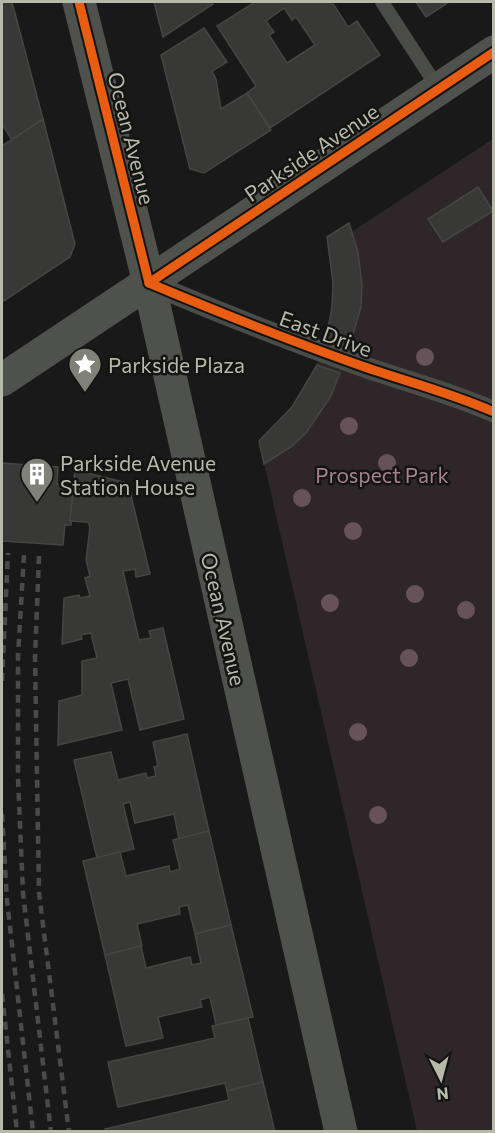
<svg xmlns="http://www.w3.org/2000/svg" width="495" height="1133" font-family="Commissioner,sans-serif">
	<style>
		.green { fill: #2f2629 }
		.building { fill: #383836; stroke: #454541; stroke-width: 1.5; fill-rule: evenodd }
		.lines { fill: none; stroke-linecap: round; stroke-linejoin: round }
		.service { stroke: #4a4c47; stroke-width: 14 }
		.pedestrian { stroke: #4a4c47; stroke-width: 21 }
		.secondary { stroke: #4f514c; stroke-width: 33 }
		.rail { stroke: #4a4b48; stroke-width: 4.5; stroke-dasharray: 8 6; stroke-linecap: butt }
		.cycleway-casing { stroke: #141513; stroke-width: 13 }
		.cycleway { stroke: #e95d12; stroke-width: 9 }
		.tree { fill: #67525a }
		.labels { text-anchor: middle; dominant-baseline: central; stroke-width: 5; stroke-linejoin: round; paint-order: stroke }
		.street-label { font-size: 21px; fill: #b7baaa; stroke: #141513 }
		.poi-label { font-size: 21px; fill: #b7baaa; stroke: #141513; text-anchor: start }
		.park-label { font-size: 21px; fill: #a68190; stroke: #141513 }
	</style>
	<rect width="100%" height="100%" fill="#191919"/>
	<path class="green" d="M493 139V1131H417L259 441C321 384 344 321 327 237L349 223 353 231Z"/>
	<g class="building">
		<polygon points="2,2 12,2 43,119 12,140 2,124"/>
		<polygon points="154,2 211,2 213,4 163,37"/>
		<path d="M255 2H332L348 27 357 21 380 55 270 128 247 93 256 86 217 26ZM284 8 292 20 296 17 315 45 287 63 269 35 274 32 266 21Z"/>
		<polygon points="416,2 449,2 426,17"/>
		<polygon points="204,28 227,62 212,71 216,79 221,109 247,93 271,130 204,173 190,169 161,55"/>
		<polygon points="43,119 75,244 70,257 2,302 2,146"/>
		<polygon points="478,187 493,211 443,242 428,219"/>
		<polygon points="349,223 358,252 362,285 361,307 349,348 326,339 332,307 333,283 327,237"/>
		<polygon points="317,365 340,373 331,396 306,433 291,447 264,464 259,441 292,407"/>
		<polygon points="2,463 58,467 57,484 73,485 71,525 65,525 63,545 2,541"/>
		<polygon points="75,470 128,483 150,574 136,577 135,569 123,571 139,640 151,638 149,631 163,628 184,719 140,730 128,679 111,683 122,730 58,745 59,701 82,695 82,661 97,658 91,633 81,635 82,639 62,644 64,598 79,595 80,598 90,596 85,578 90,576 86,560 90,527 88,522 70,521"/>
		<polygon points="187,734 209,831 179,839 174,814 135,823 130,802 123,804 134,849 97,858 74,760 111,752 118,780 146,773 147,778 156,776 154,767 158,766 153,742"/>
		<polygon points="209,831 231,925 195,934 188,905 179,907 180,914 137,924 142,946 105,955 83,861 120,852 126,876 169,866 170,872 180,869 173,840"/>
		<polygon points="231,925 253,1017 216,1025 210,997 200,1000 202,1007 158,1017 163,1038 126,1046 105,955 141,946 146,968 190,957 192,965 201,963 195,934"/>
		<polygon points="248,1018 263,1082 227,1091 225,1083 118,1107 108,1062 215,1038 212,1026"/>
		<polygon points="263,1082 275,1132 106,1132 105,1129 229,1100 227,1091"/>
	</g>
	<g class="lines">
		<polyline class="service" points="382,2 438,88"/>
		<path class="pedestrian" d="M149 283C218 312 288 340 359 365 404 381 449 392 494 412"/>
		<g class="secondary">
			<polyline points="79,2 149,283 341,1132"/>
			<polyline points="2,380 494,52"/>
		</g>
		<g class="rail">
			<polyline points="24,555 18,655 18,778 23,893 51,1132"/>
			<polyline points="39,556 35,657 39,893 69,1132"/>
			<polyline points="2,681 8,553"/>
			<polyline points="2,814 7,900 33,1132"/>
			<polyline points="2,994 17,1132"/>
		</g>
		<defs>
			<g id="cycleway">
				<polyline points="79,2 149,283"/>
				<polyline points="149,283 494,52"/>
				<path d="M149 283C218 312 288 340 359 365 404 381 449 392 494 412"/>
			</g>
		</defs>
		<use href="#cycleway" class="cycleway-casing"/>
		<use href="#cycleway" class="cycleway"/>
	</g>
	<g class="tree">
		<circle cx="425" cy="357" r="9"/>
		<circle cx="349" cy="426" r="9"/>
		<circle cx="387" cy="463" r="9"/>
		<circle cx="302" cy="498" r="9"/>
		<circle cx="353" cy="531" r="9"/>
		<circle cx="415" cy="594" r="9"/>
		<circle cx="330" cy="603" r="9"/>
		<circle cx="466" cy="610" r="9"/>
		<circle cx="409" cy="658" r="9"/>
		<circle cx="358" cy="732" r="9"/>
		<circle cx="378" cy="815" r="9"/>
	</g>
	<defs>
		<symbol id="sight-pin" viewBox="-11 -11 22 30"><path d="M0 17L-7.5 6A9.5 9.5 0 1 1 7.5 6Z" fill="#808277" stroke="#141513"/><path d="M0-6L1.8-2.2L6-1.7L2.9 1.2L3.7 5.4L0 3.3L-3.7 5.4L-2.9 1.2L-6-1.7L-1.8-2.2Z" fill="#fff"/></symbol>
		<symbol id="building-pin" viewBox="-11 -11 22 30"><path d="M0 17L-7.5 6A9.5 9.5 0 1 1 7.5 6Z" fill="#808277" stroke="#141513"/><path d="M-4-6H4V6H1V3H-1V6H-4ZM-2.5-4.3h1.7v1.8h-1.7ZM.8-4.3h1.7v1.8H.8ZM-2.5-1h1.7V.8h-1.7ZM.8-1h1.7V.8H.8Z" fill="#fff"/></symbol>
	</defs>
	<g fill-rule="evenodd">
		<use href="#sight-pin" x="66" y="345" width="38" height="52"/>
		<use href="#building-pin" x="18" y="455" width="38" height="52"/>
	</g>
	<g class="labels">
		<g class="street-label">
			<text transform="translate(132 138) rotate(76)">Ocean Avenue</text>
			<text transform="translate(311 152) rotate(-34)">Parkside Avenue</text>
			<text transform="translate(326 333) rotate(20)">East Drive</text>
			<text transform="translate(224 619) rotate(77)">Ocean Avenue</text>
		</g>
		<g class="poi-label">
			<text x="108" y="364">Parkside Plaza</text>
			<text x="60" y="462">Parkside Avenue<tspan x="60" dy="24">Station House</tspan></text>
		</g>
		<g class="park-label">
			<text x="382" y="474">Prospect Park</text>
		</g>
	</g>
	<rect width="495" height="1133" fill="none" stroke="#b7baaa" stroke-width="6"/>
	<g transform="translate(441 1079) rotate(174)" stroke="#141513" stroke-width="4.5" paint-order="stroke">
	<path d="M0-4.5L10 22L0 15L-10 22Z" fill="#b7baaa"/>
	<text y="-9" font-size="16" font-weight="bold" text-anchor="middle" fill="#b7baaa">N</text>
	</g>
</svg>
